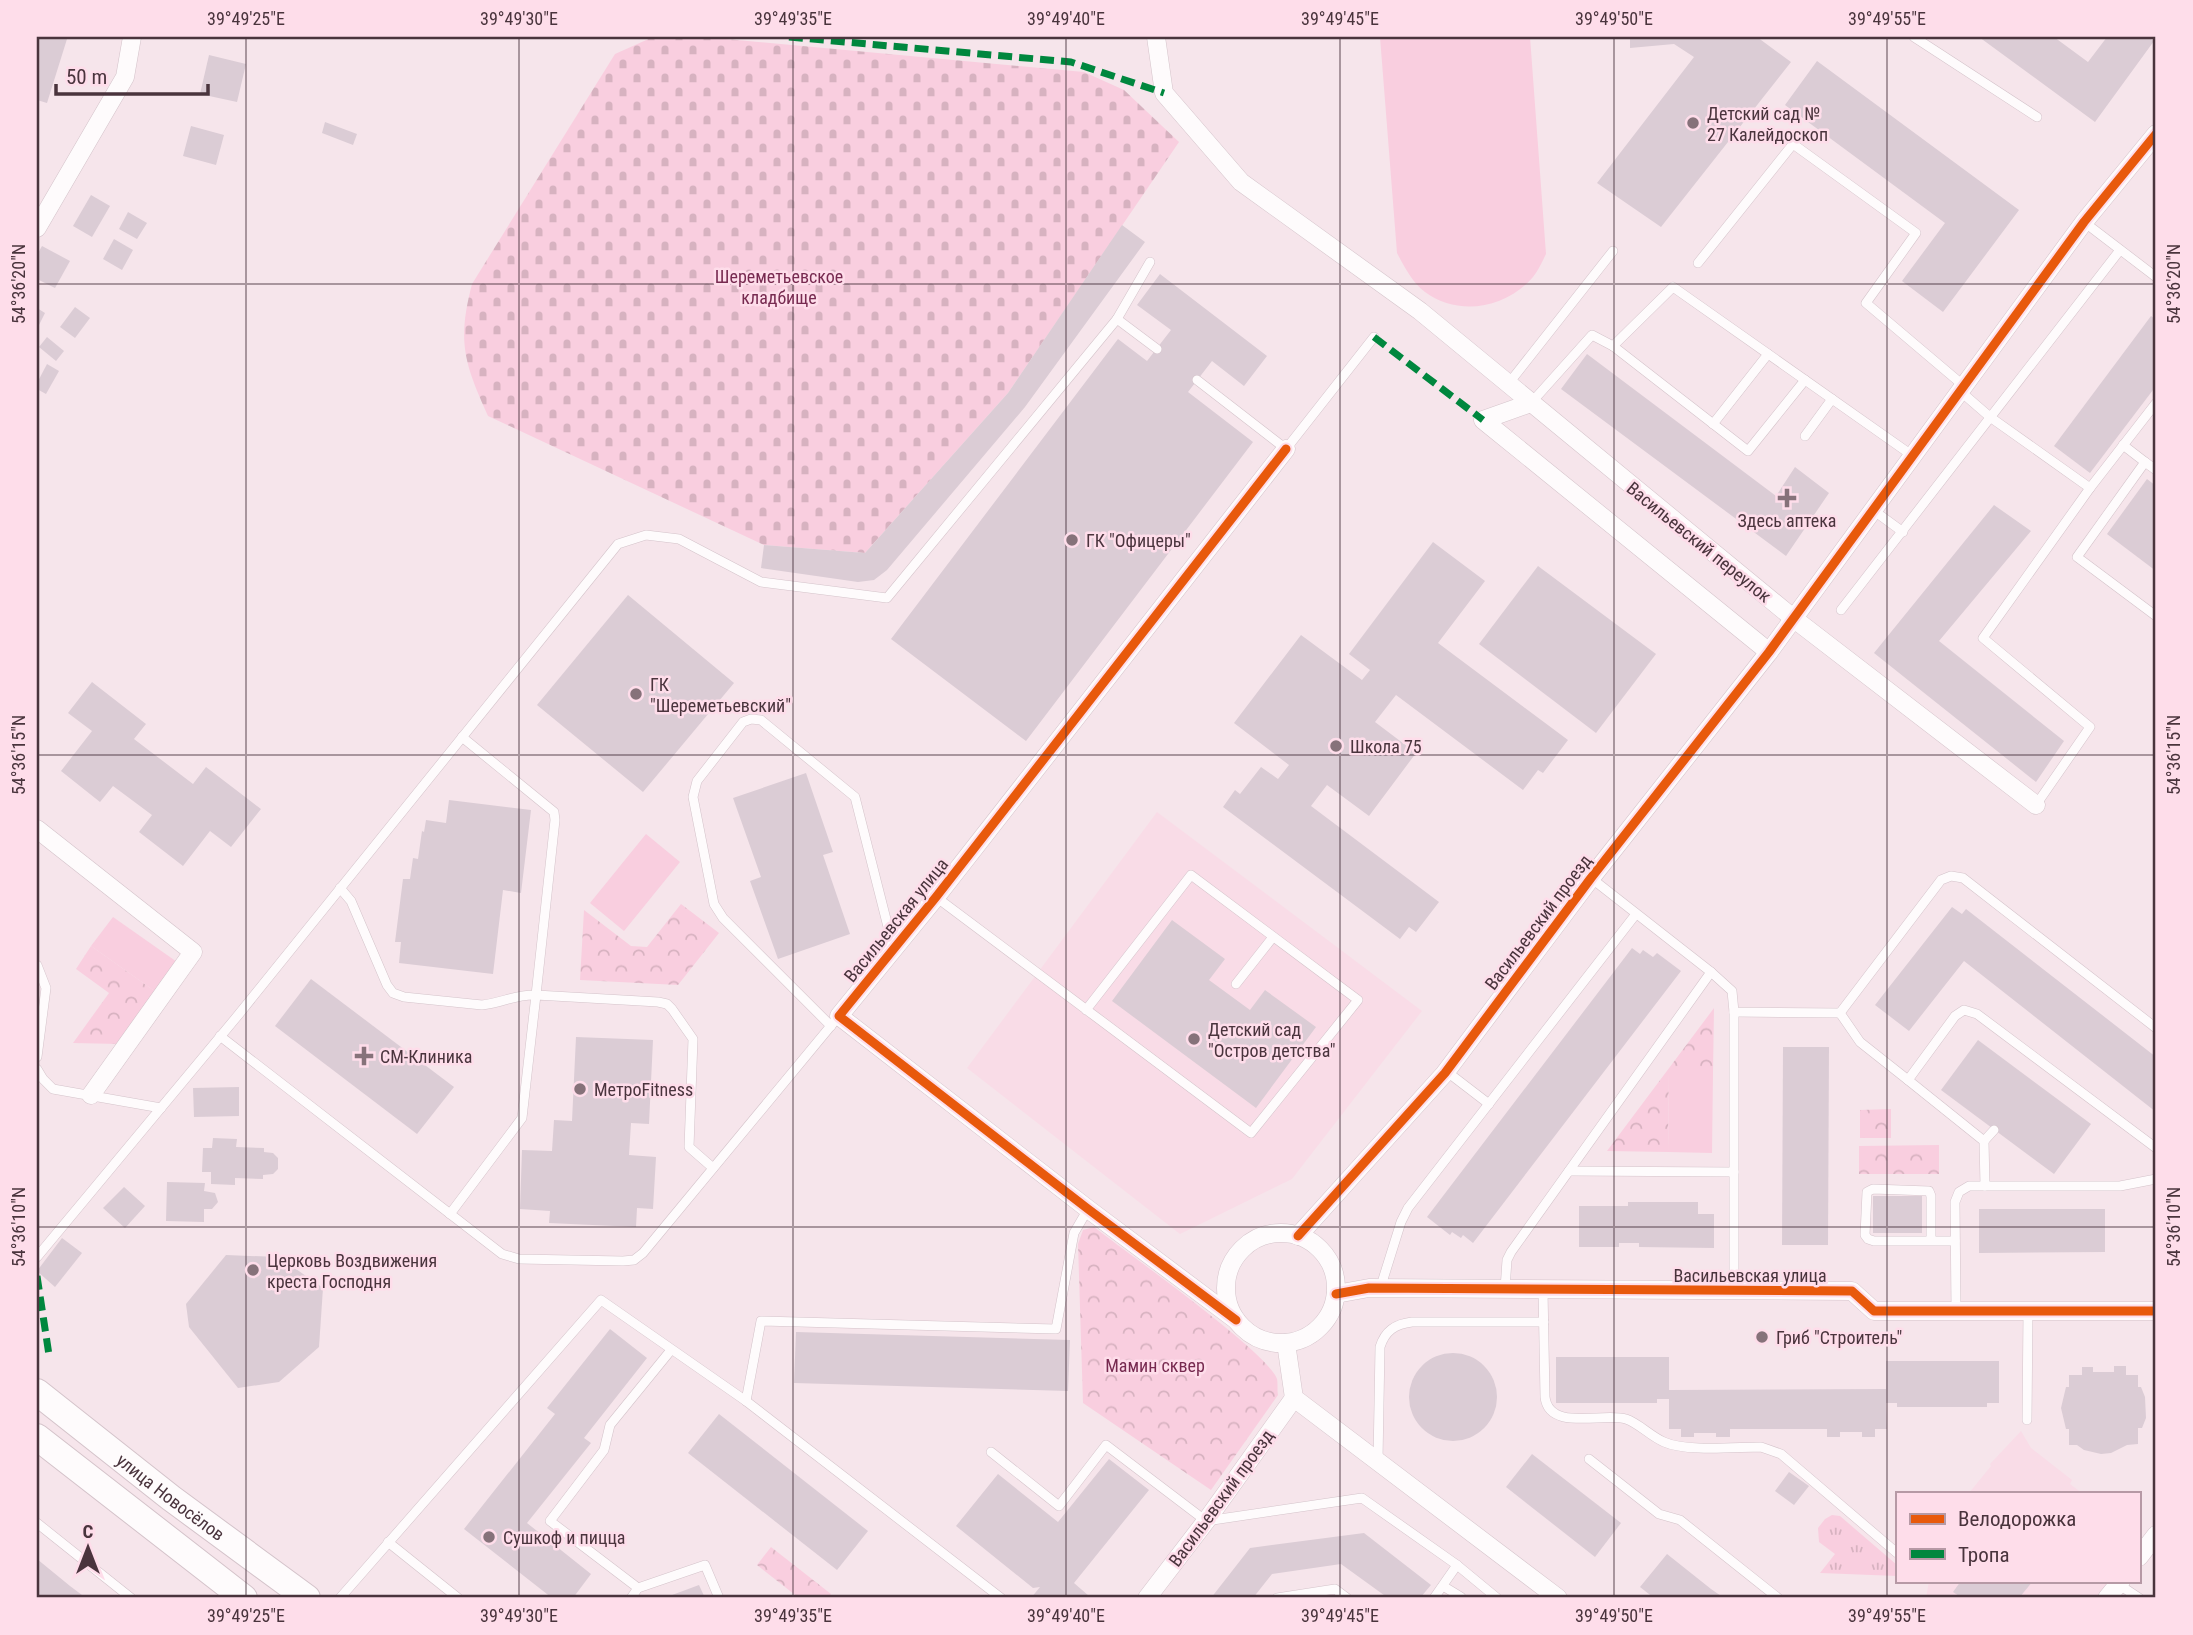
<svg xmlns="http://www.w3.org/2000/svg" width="2193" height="1635" font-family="'Roboto Condensed',sans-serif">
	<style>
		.built { fill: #f9dce7 }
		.grass { fill: url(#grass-tufts) }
		.cemetery { fill: url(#cemetery-stones) }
		.park { fill: url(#park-crowns) }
		.pitch { fill: #f9cedf }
		.building { fill: #dbccd5 }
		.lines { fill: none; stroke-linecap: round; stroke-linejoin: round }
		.service-casing { stroke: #d4c3ca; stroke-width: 10 }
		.minor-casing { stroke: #d4c3ca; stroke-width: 19 }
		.secondary-casing { stroke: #d4c3ca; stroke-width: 28 }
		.service { stroke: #fefbfc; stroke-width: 9 }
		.minor { stroke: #fefbfc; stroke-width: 18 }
		.secondary { stroke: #fefbfc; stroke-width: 26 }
		.quiet { stroke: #00873e; stroke-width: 7; stroke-dasharray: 14 7; stroke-linecap: butt }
		.cycleway-casing { stroke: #feddea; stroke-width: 13 }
		.cycleway { stroke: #e8590c; stroke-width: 9 }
		.ticks { fill: none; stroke: #4a343d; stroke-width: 2; stroke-opacity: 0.45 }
		.poi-dot { fill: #86727a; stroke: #feddea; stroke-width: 2.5 }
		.labels { text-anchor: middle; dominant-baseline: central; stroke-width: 5; stroke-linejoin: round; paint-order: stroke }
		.poi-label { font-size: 18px; fill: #4a343d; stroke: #feddea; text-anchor: start }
		.park-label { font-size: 18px; fill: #772a50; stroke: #feddea }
		.street-label { font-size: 18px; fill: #4a343d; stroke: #feddea }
		.neatline { fill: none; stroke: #4a343d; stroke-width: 2.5 }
		.ticks-label { font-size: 18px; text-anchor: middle; fill: #4a343d }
	</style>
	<defs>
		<pattern id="grass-tufts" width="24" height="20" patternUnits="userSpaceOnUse" patternTransform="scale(1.75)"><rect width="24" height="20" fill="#f9cedf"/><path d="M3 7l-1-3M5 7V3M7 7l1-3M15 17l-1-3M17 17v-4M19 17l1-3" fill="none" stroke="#d7b2c0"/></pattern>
		<pattern id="cemetery-stones" width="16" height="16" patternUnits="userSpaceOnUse" patternTransform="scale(1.75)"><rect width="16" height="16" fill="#f9cedf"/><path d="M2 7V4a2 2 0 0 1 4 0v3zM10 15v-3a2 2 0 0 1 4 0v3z" fill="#d7b2c0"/></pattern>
		<pattern id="park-crowns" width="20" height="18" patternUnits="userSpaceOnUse" patternTransform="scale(1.75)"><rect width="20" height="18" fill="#f9cedf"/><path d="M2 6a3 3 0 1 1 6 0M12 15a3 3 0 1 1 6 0" fill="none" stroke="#d7b2c0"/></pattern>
	</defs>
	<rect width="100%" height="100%" fill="#f6e5eb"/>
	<g class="built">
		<polygon points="1157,812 1422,1011 1292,1179 1180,1234 967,1068"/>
		<polygon points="2021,1431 2031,1448 2072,1480 2070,1484 2082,1493 1969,1493 1991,1466 1990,1464"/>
		<polygon points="1929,1581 2111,1581 2098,1598 1926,1598"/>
	</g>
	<polygon class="grass" points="1832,1515 1840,1516 1897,1565 1897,1576 1820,1573 1835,1554 1819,1542 1818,1528 1825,1519"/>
	<path class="cemetery" d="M653 37H704L1084 72 1124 90 1179 142 1008 393 865 553 764 545 488 416C464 363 457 341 472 284L615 54Z"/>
	<g class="park">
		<polygon points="681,904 719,933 678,985 580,980 584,910 631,946 647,947"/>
		<polygon points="91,946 156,992 119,1044 73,1043 109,993 76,969"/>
		<polygon points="1714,1008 1713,1073 1669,1073 1668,1152 1607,1151"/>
		<polygon points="1891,1109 1891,1138 1860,1138 1860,1110"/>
		<polygon points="1939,1145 1939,1174 1859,1174 1859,1146"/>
		<path d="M1094 1227C1123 1250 1269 1353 1277 1379 1278 1383 1277 1390 1278 1395L1211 1490 1083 1403 1078 1244 1083 1230Z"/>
		<polygon points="771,1547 831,1594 827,1598 799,1598 757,1565"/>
	</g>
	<g class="pitch">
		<path d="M1380 37H1530L1546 254C1542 262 1538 271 1533 277 1506 308 1459 317 1425 292 1412 282 1405 268 1397 253Z"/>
		<polygon points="646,834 680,862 624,931 590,903"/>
		<polygon points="113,917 177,962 156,992 91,946"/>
		<polygon points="1669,1073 1713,1073 1712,1153 1668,1152"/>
	</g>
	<g class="building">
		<polygon points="37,37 59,37 67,39 47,103 37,100"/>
		<polygon points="1630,37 1757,37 1791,62 1661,227 1597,183 1694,57 1674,44 1630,48"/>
		<polygon points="1979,37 2054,37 2088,62 2107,37 2148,37 2154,41 2095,122"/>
		<polygon points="209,55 246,64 237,102 200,94"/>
		<polygon points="1817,61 2019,210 1943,312 1902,281 1945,223 1785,105"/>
		<polygon points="325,122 357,134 353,145 322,133"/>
		<polygon points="191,126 224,135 216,165 183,156"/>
		<polygon points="91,195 110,206 92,237 73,226"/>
		<polygon points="128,212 147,223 137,239 119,229"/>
		<polygon points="1122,225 1145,242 1025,407 887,570 874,580 858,582 761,568 764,545 865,553 1008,393"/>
		<polygon points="114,239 133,250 122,270 103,259"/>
		<polygon points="42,246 70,261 55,288 37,279 37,255"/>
		<polygon points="1160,274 1267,356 1244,386 1212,361 1188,392 1253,442 1026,741 891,639 1118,339 1147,361 1171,330 1137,305"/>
		<polygon points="75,307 90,318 75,338 60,327"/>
		<polygon points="37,308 45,313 37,329"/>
		<polygon points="2151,316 2156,320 2156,386 2090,473 2054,446"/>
		<polygon points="47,337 64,351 56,361 39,347"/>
		<polygon points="1587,354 1776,496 1795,467 1829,493 1786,556 1561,389"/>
		<polygon points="47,364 59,371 46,394 37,389 37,383"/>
		<polygon points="2147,479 2156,486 2156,571 2107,534"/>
		<polygon points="1994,505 2031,531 1939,641 2064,741 2036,782 1874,653"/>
		<polygon points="1433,542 1485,581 1438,643 1568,740 1543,773 1538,770 1523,790 1396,695 1375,722 1416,753 1369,816 1327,785 1311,806 1439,902 1416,932 1409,927 1400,939 1223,807 1235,790 1240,794 1261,767 1278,779 1289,765 1234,723 1301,635 1362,680 1370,670 1349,654"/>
		<polygon points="1538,566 1656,654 1596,733 1479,644"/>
		<polygon points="628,595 734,683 643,792 537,705"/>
		<polygon points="92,682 146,724 134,739 193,784 206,767 261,809 231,847 210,831 183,866 139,832 152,815 113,786 100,802 61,771 92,731 68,713"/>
		<polygon points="806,773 833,852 823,855 850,934 778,959 750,881 761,877 733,798"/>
		<polygon points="449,800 531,810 521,893 503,890 493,974 399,963 401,942 395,942 403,879 410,879 413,858 418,859 422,831 424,832 426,820 446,823"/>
		<polygon points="1952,907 1962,914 1966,909 2156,1057 2156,1112 1964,961 1909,1031 1875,1005"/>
		<polygon points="1172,920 1225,959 1209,980 1250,1010 1265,990 1316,1027 1256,1108 1112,1001"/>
		<polygon points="1632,948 1640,954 1643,950 1653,957 1657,953 1681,971 1473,1243 1463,1235 1461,1238 1452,1232 1450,1235 1427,1217"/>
		<polygon points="311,979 454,1087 417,1134 275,1026"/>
		<polygon points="576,1037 653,1040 649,1124 631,1123 629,1155 656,1157 653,1209 637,1208 636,1227 549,1223 550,1211 520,1209 522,1150 552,1151 554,1120 572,1121"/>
		<polygon points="1978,1040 2091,1124 2054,1174 1941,1090"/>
		<polygon points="1783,1047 1829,1047 1828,1245 1782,1245"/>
		<polygon points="239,1087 239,1116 194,1117 193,1088"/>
		<polygon points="213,1138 237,1139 236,1147 264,1148 264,1152 273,1153 278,1158 278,1169 273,1174 263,1175 263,1179 235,1178 235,1185 211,1184 211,1172 202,1172 203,1148 212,1148"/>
		<polygon points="167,1182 205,1183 204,1191 215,1193 218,1202 212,1209 204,1209 204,1222 166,1221"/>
		<polygon points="124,1187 145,1206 125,1228 103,1208"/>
		<rect x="1873" y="1196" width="49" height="37"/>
		<polygon points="1628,1202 1698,1202 1698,1214 1714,1214 1714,1248 1639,1247 1639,1243 1619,1243 1619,1247 1579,1247 1579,1206 1628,1206"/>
		<polygon points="1979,1209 2105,1209 2105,1252 1979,1253"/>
		<polygon points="62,1238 82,1253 55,1287 37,1271"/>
		<polygon points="226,1255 279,1257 323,1288 319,1347 279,1382 238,1388 189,1327 186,1304"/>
		<polygon points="610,1329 647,1358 584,1438 591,1443 527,1523 591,1574 573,1598 552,1598 464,1529 555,1414 547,1408"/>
		<polygon points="796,1332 1070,1340 1068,1391 794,1383"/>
		<circle cx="1453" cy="1397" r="44"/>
		<polygon points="1556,1357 1669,1357 1669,1390 1886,1389 1886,1361 1999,1361 1999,1403 1987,1403 1987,1407 1897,1407 1897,1403 1886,1403 1887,1429 1875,1429 1875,1437 1862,1437 1862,1432 1840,1432 1840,1437 1827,1437 1827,1429 1730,1429 1730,1437 1716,1437 1716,1433 1694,1433 1694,1437 1681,1437 1681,1429 1669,1429 1669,1399 1657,1399 1657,1403 1556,1403"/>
		<polygon points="2114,1366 2126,1366 2126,1375 2138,1375 2138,1387 2141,1387 2145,1397 2146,1418 2142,1428 2138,1428 2138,1444 2127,1445 2111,1453 2101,1454 2084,1450 2077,1445 2069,1445 2069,1429 2066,1429 2061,1408 2066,1387 2069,1387 2069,1375 2082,1375 2082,1367 2093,1367 2093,1372 2114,1372"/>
		<polygon points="719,1414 868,1531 837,1570 688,1453"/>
		<polygon points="1532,1454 1621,1523 1595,1557 1506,1487"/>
		<polygon points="1109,1459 1149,1490 1074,1583 1089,1596 1087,1598 1031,1598 1040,1587 1033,1588 956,1526 998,1474 1058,1522"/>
		<polygon points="1789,1472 1809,1486 1794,1505 1775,1491"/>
		<polygon points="1364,1533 1431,1585 1420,1598 1388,1598 1341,1564 1272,1574 1253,1598 1211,1598 1250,1548"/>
		<polygon points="1667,1554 1711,1589 1724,1598 1654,1598 1640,1587"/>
		<polygon points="37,1559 70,1586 86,1598 37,1598"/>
		<polygon points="1961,1581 2033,1581 2019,1598 1962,1598 1953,1592"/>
		<polygon points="699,1585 705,1598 664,1598"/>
	</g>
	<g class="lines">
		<defs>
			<g id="service">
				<polyline points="1914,37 2037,117"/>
				<polyline points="2084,222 2156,277"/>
				<polyline points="1698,263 1793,144 1916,233 1866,303 1964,386"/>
				<polyline points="1117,319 1150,262"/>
				<polyline points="1613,346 1748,451 1805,380"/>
				<polyline points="1197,380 1286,449 1374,337"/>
				<polyline points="1509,383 1613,251"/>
				<polyline points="1960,391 1990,417 2090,488 2156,403"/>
				<polyline points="1531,403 1592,335 1613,346 1673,287 1913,456"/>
				<polyline points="1713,424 1768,354"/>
				<polyline points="1805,436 1832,399"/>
				<polyline points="2123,445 2145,462"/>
				<polyline points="2156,470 2145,462 2077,557 2156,616"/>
				<polyline points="1873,510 1903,532"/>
				<polyline points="1841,610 2120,250"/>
				<polyline points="2036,805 2090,727 1983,638 2090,488"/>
				<path d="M340 888 351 901 387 985 393 993 404 997 482 1005C502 1003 516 994 536 995L555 820 554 812 462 737"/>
				<path d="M936 897C1041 976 1146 1054 1251 1133L1358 1000 1191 875 1086 1010"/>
				<polyline points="37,965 46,988 37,1057"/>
				<polyline points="1711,972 1732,991 1734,1012 1840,1013"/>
				<polyline points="1236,984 1273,937"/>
				<polyline points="1734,1012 1734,1291"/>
				<polyline points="1840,1013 1941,880 1951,876 1963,878 2156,1028"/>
				<polyline points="1840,1013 1860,1042 1908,1080 1955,1016 1964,1010 1977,1014 2156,1148"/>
				<polyline points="831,1026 723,918 714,904 693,797 697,781 743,722 751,719 761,720 855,797 888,927 900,941"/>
				<polyline points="220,1036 502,1254 519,1259 623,1261 634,1260 643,1253 839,1016"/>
				<polyline points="37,1069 43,1079 53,1089 161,1108"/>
				<polyline points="1446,1071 1489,1104"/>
				<polyline points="1908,1080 1984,1141 1985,1186"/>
				<polyline points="1984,1141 1994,1130"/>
				<polyline points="1569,1171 1734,1172"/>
				<polyline points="450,1214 522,1118 536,995 658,1002 667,1004 672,1009 693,1039 689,1147 713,1168"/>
				<polyline points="1931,1241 1931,1196 1929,1191 1873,1189 1867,1192 1865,1235 1868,1239 1874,1241 1955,1241"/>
				<polyline points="37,1257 239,1014 618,544 646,535 679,539 761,582 887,598 1117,319 1157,349"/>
				<polyline points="1380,1289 1401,1222 1408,1208 1636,914"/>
				<polyline points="1505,1289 1507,1260 1511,1252 1711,972 1591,878"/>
				<path d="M1543 1290 1545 1397C1549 1432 1604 1412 1626 1419 1640 1424 1650 1436 1664 1442 1686 1452 1736 1447 1761 1447L1781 1454 1897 1553"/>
				<polyline points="1956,1311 1955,1202 1959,1192 1969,1186 2120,1186 2156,1179"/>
				<polyline points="746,1401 761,1321 1056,1329 1074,1233 1088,1209"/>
				<polyline points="2027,1420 2028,1311"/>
				<polyline points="991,1452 1059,1506 1106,1445 1206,1521 1362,1498 1457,1565 1434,1598"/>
				<polyline points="1589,1459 1659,1514 1680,1520 1778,1598"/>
				<path d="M1378 1460 1380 1347C1385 1331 1395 1324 1412 1322H1544"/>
				<polyline points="37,1523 131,1598"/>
				<polyline points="388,1542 458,1598"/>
				<polyline points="1457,1565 1497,1598"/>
				<polyline points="2118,1584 2139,1598"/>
				<polyline points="1443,1586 1461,1597"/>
				<polyline points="638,1588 705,1565 719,1598"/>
				<polyline points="340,1598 601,1300 746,1401 1001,1598"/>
				<polyline points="631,1598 638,1588 550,1521 604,1450 610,1425 671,1350"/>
				<polyline points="1277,1598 1335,1589 1347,1598"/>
			</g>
			<g id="minor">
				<polyline points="1156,37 1164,93 1241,182 1420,311 1793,618 2036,805"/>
				<polyline points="37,228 125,77 132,37"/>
				<polyline points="1531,403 1483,420 1769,652"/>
				<polyline points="37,829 193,952 91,1095"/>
				<circle cx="1281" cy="1288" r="55"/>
				<polyline points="1298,1236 1445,1073 1591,878 1769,652 2084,222 2156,134"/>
				<polyline points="1336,1294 1369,1288 1852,1291 1874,1311 2156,1311"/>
				<polyline points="1236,1320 1088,1209 839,1016 936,897 1286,449"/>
				<polyline points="1286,1343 1294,1398 1558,1598"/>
				<polyline points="2139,1557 2156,1535"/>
				<polyline points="1147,1598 1206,1521 1294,1398"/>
				<polyline points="2107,1598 2121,1581"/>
			</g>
			<g id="secondary">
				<path id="s1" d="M37 1392 171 1498 307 1598"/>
				<polyline points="37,1437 244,1598"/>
			</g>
		</defs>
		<use href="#service" class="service-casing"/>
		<use href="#minor" class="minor-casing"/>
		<use href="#secondary" class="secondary-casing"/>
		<use href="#service" class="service"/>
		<use href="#minor" class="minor"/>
		<use href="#secondary" class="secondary"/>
		<g class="quiet">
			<polyline points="789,37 1071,62 1164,93"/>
			<polyline points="1374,337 1483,420"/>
			<polyline points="37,1276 49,1355"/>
		</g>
		<defs>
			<g id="cycleway">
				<polyline points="1298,1236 1445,1073 1591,878 1769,652 2084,222 2156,134"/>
				<polyline points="1336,1294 1369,1288 1852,1291 1874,1311 2156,1311"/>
				<polyline points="1236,1320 1088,1209 839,1016 936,897 1286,449"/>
			</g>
		</defs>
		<use href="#cycleway" class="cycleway-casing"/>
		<use href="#cycleway" class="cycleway"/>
	</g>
	<path class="ticks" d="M246 37V1598M519 37V1598M793 37V1598M1066 37V1598M1340 37V1598M1614 37V1598M1887 37V1598M37 284H2156M37 755H2156M37 1227H2156"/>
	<g class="poi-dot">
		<circle cx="1693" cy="123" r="7"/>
		<path d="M1783.5 487.5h7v7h7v7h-7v7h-7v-7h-7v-7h7z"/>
		<circle cx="1072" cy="540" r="7"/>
		<circle cx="636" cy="694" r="7"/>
		<circle cx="1336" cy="746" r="7"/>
		<circle cx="1194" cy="1039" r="7"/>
		<path d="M360.5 1045.5h7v7h7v7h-7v7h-7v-7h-7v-7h7z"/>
		<circle cx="580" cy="1089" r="7"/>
		<circle cx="253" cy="1270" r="7"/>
		<circle cx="1762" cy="1337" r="7"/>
		<circle cx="489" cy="1537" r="7"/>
	</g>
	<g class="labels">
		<g class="poi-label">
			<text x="1707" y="113">Детский сад №<tspan x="1707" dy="21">27 Калейдоскоп</tspan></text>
			<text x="1787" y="520" text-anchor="middle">Здесь аптека</text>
			<text x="1086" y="540">ГК "Офицеры"</text>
			<text x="650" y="684">ГК<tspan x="650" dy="21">"Шереметьевский"</tspan></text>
			<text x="1350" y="746">Школа 75</text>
			<text x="1208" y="1029">Детский сад<tspan x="1208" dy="21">"Остров детства"</tspan></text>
			<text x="380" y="1056">СМ-Клиника</text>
			<text x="594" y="1089">МетроFitness</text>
			<text x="267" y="1260">Церковь Воздвижения<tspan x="267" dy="21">креста Господня</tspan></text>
			<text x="1776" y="1337">Гриб "Строитель"</text>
			<text x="503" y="1537">Сушкоф и пицца</text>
		</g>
		<g class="park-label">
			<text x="779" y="276">Шереметьевское<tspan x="779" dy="21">кладбище</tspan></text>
			<text x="1155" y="1365">Мамин сквер</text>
		</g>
		<g class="street-label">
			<text transform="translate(1699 542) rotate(39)">Васильевский переулок</text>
			<text transform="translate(896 920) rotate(-51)">Васильевская улица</text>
			<text transform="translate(1538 922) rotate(-53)">Васильевский проезд</text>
			<text x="1750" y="1275">Васильевская улица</text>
			<text stroke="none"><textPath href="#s1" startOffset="170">улица Новосёлов</textPath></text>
			<text transform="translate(1221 1498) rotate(-54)">Васильевский проезд</text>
		</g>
	</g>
	<rect width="2193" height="1635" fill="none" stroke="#feddea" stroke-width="77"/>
	<rect x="1896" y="1492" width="245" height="91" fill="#feddea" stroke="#b699a5" stroke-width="2"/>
	<rect x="1910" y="1514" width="35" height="10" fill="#e8590c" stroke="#b699a5" stroke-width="2"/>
	<text x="1958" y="1526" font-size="21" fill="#4a343d">Велодорожка</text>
	<rect x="1910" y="1549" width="35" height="10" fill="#00873e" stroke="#b699a5" stroke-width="2"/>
	<text x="1958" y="1562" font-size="21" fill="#4a343d">Тропа</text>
	<g transform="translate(88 1548)" stroke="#feddea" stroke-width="5" paint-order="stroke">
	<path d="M0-5L12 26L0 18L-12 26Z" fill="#4a343d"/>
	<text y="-10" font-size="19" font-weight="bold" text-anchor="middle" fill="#4a343d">С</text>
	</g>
	<path d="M56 84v10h152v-10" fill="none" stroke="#4a343d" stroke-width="3.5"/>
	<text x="66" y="84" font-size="21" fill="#4a343d" stroke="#feddea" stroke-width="5" paint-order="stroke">50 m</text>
	<rect x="38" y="38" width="2116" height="1558" class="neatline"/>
	<g class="ticks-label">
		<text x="246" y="25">39°49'25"E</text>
		<text x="519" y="25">39°49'30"E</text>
		<text x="793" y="25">39°49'35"E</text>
		<text x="1066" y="25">39°49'40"E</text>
		<text x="1340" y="25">39°49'45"E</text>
		<text x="1614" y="25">39°49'50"E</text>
		<text x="1887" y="25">39°49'55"E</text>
		<text transform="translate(19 284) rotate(-90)" y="6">54°36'20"N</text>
		<text transform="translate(2174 284) rotate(-90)" y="6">54°36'20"N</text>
		<text transform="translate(19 755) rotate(-90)" y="6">54°36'15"N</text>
		<text transform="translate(2174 755) rotate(-90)" y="6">54°36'15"N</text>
		<text transform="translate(19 1227) rotate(-90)" y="6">54°36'10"N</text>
		<text transform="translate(2174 1227) rotate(-90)" y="6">54°36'10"N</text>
		<text x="246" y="1622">39°49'25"E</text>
		<text x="519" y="1622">39°49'30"E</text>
		<text x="793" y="1622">39°49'35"E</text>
		<text x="1066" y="1622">39°49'40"E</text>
		<text x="1340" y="1622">39°49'45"E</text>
		<text x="1614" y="1622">39°49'50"E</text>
		<text x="1887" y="1622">39°49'55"E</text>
	</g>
</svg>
